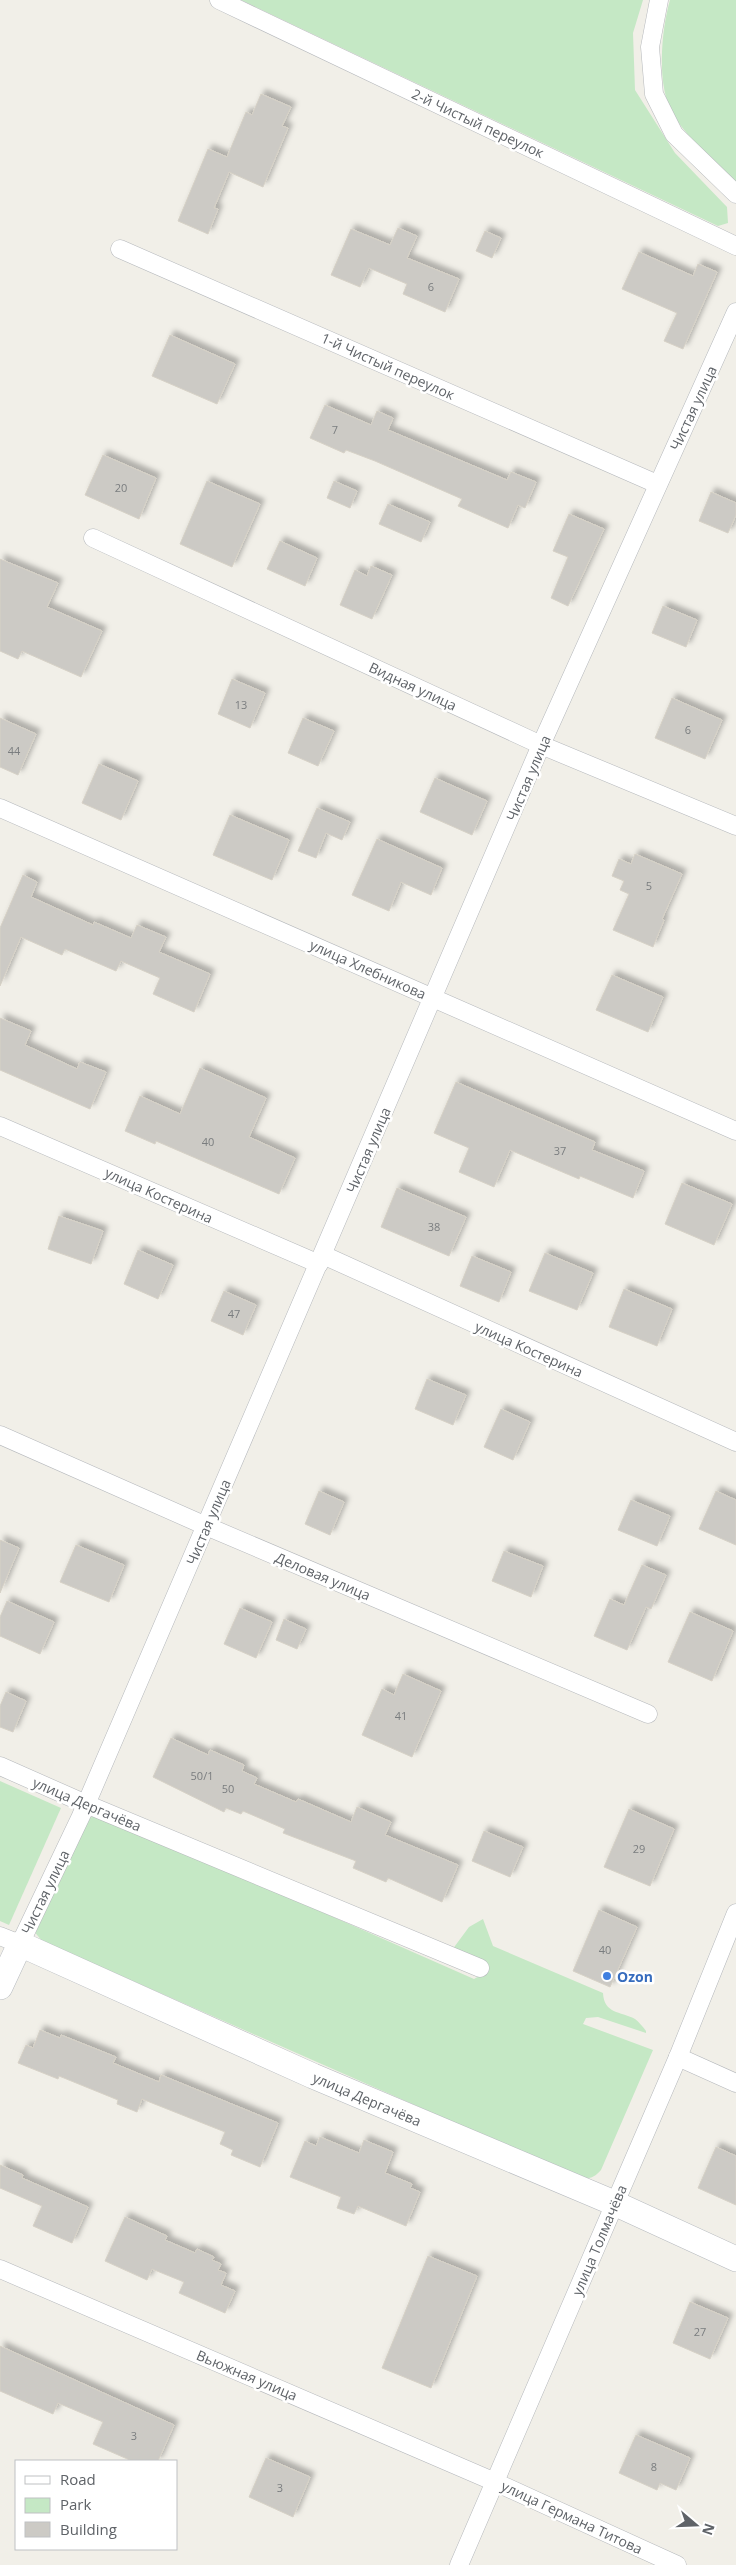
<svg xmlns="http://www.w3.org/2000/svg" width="736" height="2565" font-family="'Open Sans',sans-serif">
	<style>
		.green { fill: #c5e8c5 }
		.building { fill: #cccac5; stroke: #d6d1c6; filter: url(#shadow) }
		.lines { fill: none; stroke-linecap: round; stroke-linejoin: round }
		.street-casing { stroke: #b5b8bc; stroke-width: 19 }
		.secondary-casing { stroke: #b6babf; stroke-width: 26 }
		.street { stroke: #fff; stroke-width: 18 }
		.secondary { stroke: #fff; stroke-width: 25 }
		.shop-dot { fill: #3f7fe0; stroke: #fff; stroke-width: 2 }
		.labels { text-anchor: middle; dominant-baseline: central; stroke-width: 5; stroke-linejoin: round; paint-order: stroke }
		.number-label { font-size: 11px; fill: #7a7d7f }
		.street-label { font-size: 14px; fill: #5f6368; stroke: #fff }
		.shop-label { font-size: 14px; font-weight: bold; fill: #366cbe; stroke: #fff; text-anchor: start }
	</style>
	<defs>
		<filter id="shadow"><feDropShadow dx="4.5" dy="-4.5" stdDeviation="2.5" flood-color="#0004"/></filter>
	</defs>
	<rect width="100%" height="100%" fill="#f1efe8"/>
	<g class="green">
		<polygon points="241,0 643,0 633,33 635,90 675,153 727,207 728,223 718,226"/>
		<path d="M670 0H736V184C715 162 690 141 674 116 656 88 661 31 670 0Z"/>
		<polygon points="0,1781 61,1808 9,1925 0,1921"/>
		<path d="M102 1815 474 1979 481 1975 452 1950 469 1927 483 1919 493 1946 603 1993C604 2014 620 2011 635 2019 639 2022 643 2027 646 2031V2033L598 2017 586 2018 583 2024 653 2050 601 2170C593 2179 587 2180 576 2176L42 1941 33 1930 83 1819Z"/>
	</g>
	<g class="building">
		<polygon points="261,94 291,107 282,126 288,128 263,187 229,172 214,208 218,209 208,234 178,221 208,149 227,157 246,112 252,115"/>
		<polygon points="398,228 417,236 407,258 459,279 445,312 403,294 407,284 369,268 360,287 331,275 351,229 390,245"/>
		<polygon points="485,231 501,238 492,258 476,251"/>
		<polygon points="639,252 693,276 698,264 717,272 683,349 664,341 677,313 622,289"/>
		<polygon points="170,335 235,364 217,404 152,376"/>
		<polygon points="325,405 371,425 377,411 393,418 388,430 507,480 511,472 536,482 525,508 518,505 508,528 458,506 462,499 375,461 346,450 344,453 310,438"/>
		<polygon points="103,455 156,478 139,519 85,495"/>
		<polygon points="207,481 260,504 232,567 180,544"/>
		<polygon points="334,481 357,491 350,508 327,498"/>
		<polygon points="711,492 736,503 736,515 728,533 699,521"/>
		<polygon points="388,504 430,522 421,542 379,524"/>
		<polygon points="569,514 604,529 568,606 551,598 568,557 553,551"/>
		<polygon points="280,541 317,558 305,586 267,569"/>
		<polygon points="0,559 58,583 47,607 102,631 81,677 22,651 18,659 0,651"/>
		<polygon points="371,566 392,575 372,619 340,605 355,570 367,576"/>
		<polygon points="663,606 697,620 686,647 652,633"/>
		<polygon points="232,679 265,693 250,728 218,714"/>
		<polygon points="672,698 722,720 705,759 655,738"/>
		<polygon points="0,718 36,734 18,775 0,767"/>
		<polygon points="303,718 334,731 318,766 288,753"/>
		<polygon points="99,764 138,781 121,820 82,803"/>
		<polygon points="435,778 487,801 472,835 420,812"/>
		<polygon points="317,808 350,822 342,840 326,833 316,858 298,851"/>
		<polygon points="230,815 289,840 272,880 213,855"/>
		<polygon points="377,839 442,868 431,895 401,882 389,911 352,895"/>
		<polygon points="635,854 682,874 662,919 664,920 653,947 613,930 629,894 620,890 624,881 612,876 619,859 631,864"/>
		<polygon points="23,875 37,882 31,897 93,925 94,922 131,938 137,925 166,937 159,952 210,974 194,1012 153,994 160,978 121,961 116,971 65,949 62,955 21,937 0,986 0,928"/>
		<polygon points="612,975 663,997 648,1032 596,1010"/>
		<polygon points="0,1018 31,1031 25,1045 77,1069 80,1062 106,1072 90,1109 0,1070"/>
		<polygon points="200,1068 266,1098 249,1137 295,1158 279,1194 156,1141 155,1144 125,1131 140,1096 180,1114"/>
		<polygon points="456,1082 595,1142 592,1150 644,1171 633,1198 580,1176 579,1179 510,1150 494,1187 459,1172 469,1148 434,1133"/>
		<polygon points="682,1183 732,1204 714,1245 665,1224"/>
		<polygon points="397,1188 466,1217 449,1256 381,1227"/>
		<polygon points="59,1216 103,1231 91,1264 48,1249"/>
		<polygon points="138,1250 173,1265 158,1299 124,1284"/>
		<polygon points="545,1253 593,1273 577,1310 529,1291"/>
		<polygon points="472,1256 511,1272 499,1302 460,1286"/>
		<polygon points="624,1289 672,1309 657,1346 609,1327"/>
		<polygon points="224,1291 256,1305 243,1335 211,1321"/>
		<polygon points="427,1379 466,1395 453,1425 415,1409"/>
		<polygon points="501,1409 530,1422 513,1460 484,1447"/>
		<polygon points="319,1491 344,1502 330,1535 305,1524"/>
		<polygon points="716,1491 736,1500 736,1545 699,1529"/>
		<polygon points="631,1500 670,1516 657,1546 618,1530"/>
		<polygon points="0,1540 19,1548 0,1593"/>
		<polygon points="76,1545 124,1565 109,1602 60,1582"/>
		<polygon points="504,1551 543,1566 531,1597 492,1581"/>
		<polygon points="642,1565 666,1575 651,1609 646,1607 627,1650 594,1636 610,1599 624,1605"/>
		<polygon points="7,1601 54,1622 40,1654 0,1636 0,1617"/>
		<polygon points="240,1608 272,1622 256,1658 224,1644"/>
		<polygon points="690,1612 733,1631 712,1681 668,1662"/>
		<polygon points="284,1619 306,1629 297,1649 276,1640"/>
		<polygon points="403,1674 441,1691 412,1757 362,1735 382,1689 394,1695"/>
		<polygon points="6,1692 26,1701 13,1732 0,1727 0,1706"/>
		<polygon points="171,1738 208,1755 210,1750 244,1765 242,1771 257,1778 254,1784 296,1802 298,1799 351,1822 357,1807 391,1822 385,1835 458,1865 442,1902 388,1878 386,1882 353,1868 356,1861 283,1833 285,1829 243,1811 241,1814 226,1808 224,1812 153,1777"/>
		<polygon points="629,1809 674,1829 650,1886 604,1867"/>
		<polygon points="484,1831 523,1847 510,1877 472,1861"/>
		<polygon points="599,1910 637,1927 610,1987 573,1971"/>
		<polygon points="40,2030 60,2038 61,2035 116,2057 113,2063 159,2082 161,2075 278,2123 260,2167 231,2155 233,2150 220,2144 225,2132 142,2099 137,2112 117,2104 118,2100 59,2076 58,2079 18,2063 26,2045 33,2048"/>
		<polygon points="320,2137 359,2153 364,2140 393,2152 385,2173 412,2184 410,2188 420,2192 406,2226 358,2206 354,2214 337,2208 341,2197 290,2177 305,2141 316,2146"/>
		<polygon points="716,2147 736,2156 736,2205 698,2188"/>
		<polygon points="0,2165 23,2175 22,2178 88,2207 72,2243 33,2226 42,2206 0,2188"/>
		<polygon points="125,2217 167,2236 165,2240 195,2253 197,2249 214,2257 212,2260 221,2264 218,2270 226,2273 221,2285 235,2291 225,2313 179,2293 184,2282 152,2269 147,2280 105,2261"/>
		<polygon points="428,2256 477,2276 431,2388 382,2368"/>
		<polygon points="690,2302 728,2318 710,2359 673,2343"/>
		<polygon points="0,2346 174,2425 158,2461 132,2461 93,2444 103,2422 58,2403 53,2414 0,2391"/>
		<polygon points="636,2435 690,2458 676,2490 660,2483 657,2490 619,2473"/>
		<polygon points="266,2458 310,2477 293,2517 249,2497"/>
	</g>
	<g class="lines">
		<defs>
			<g id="street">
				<polyline points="219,0 736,246"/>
				<polyline points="659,0 650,47 654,94 674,134 736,194"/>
				<polyline points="120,249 657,484"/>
				<polyline points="93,538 541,745 736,826"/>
				<polyline points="0,808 736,1131"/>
				<polyline points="0,1126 319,1264"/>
				<polyline points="323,1255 736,1442"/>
				<polyline points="0,1435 206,1526 648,1714"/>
				<polyline points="0,1766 86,1804 480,1968"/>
				<polyline points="0,1936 20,1944 81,1816 541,745 736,312"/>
				<polyline points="678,2057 736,2083"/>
				<polyline points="0,2269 495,2482 677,2565"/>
				<polyline points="459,2565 678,2057 736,1913"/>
			</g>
			<polyline id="secondary" points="0,1987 20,1944 313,2076 614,2203 736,2259"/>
		</defs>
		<use href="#street" class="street-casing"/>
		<use href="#secondary" class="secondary-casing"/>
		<use href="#street" class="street"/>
		<use href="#secondary" class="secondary"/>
	</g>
	<circle class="shop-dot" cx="607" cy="1976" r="5"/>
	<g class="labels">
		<g class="number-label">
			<text x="431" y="286">6</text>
			<text x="335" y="429">7</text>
			<text x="121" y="487">20</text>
			<text x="241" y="704">13</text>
			<text x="688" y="729">6</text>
			<text x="14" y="750">44</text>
			<text x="649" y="885">5</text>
			<text x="208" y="1141">40</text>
			<text x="560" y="1150">37</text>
			<text x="434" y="1226">38</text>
			<text x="234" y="1313">47</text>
			<text x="401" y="1715">41</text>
			<text x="202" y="1775">50/1</text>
			<text x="228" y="1788">50</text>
			<text x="639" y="1848">29</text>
			<text x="605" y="1949">40</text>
			<text x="700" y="2331">27</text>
			<text x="134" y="2435">3</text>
			<text x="654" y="2466">8</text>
			<text x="280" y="2487">3</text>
		</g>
		<g class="street-label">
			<text transform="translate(478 123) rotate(25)">2-й Чистый переулок</text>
			<text transform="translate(388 366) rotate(24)">1-й Чистый переулок</text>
			<text transform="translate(693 408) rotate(-65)">Чистая улица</text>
			<text transform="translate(413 686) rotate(25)">Видная улица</text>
			<text transform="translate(528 778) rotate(-67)">Чистая улица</text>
			<text transform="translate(368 969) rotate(24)">улица Хлебникова</text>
			<text transform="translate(368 1150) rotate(-67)">Чистая улица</text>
			<text transform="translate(159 1195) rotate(24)">улица Костерина</text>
			<text transform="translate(529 1349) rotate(24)">улица Костерина</text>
			<text transform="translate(208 1522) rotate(-67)">Чистая улица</text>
			<text transform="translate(323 1576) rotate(23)">Деловая улица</text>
			<text transform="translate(87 1804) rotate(23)">улица Дергачёва</text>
			<text transform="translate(45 1892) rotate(-64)">Чистая улица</text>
			<text transform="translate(367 2099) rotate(23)">улица Дергачёва</text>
			<text transform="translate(599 2240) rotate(-67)">улица Толмачёва</text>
			<text transform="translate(247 2375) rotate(23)">Вьюжная улица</text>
			<text transform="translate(572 2517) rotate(25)">улица Германа Титова</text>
		</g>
		<g class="shop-label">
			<text x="617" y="1976">Ozon</text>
		</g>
	</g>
	<rect x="15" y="2460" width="162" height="90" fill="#ffffff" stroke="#bfc1c3"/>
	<rect x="25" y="2476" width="25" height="8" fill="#ffffff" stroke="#bfc1c3"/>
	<text x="60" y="2485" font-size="15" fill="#5f6368">Road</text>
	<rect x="25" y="2498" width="25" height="15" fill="#c5e8c5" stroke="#bfc1c3"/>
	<text x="60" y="2510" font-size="15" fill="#5f6368">Park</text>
	<rect x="25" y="2522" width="25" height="15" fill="#cccac5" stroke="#bfc1c3"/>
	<text x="60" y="2535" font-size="15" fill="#5f6368">Building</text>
	<g transform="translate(696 2525) rotate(109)" stroke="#ffffff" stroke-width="4" paint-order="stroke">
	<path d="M0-4L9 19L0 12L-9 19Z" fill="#5f6368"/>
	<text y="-8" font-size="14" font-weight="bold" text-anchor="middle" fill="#5f6368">N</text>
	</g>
</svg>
